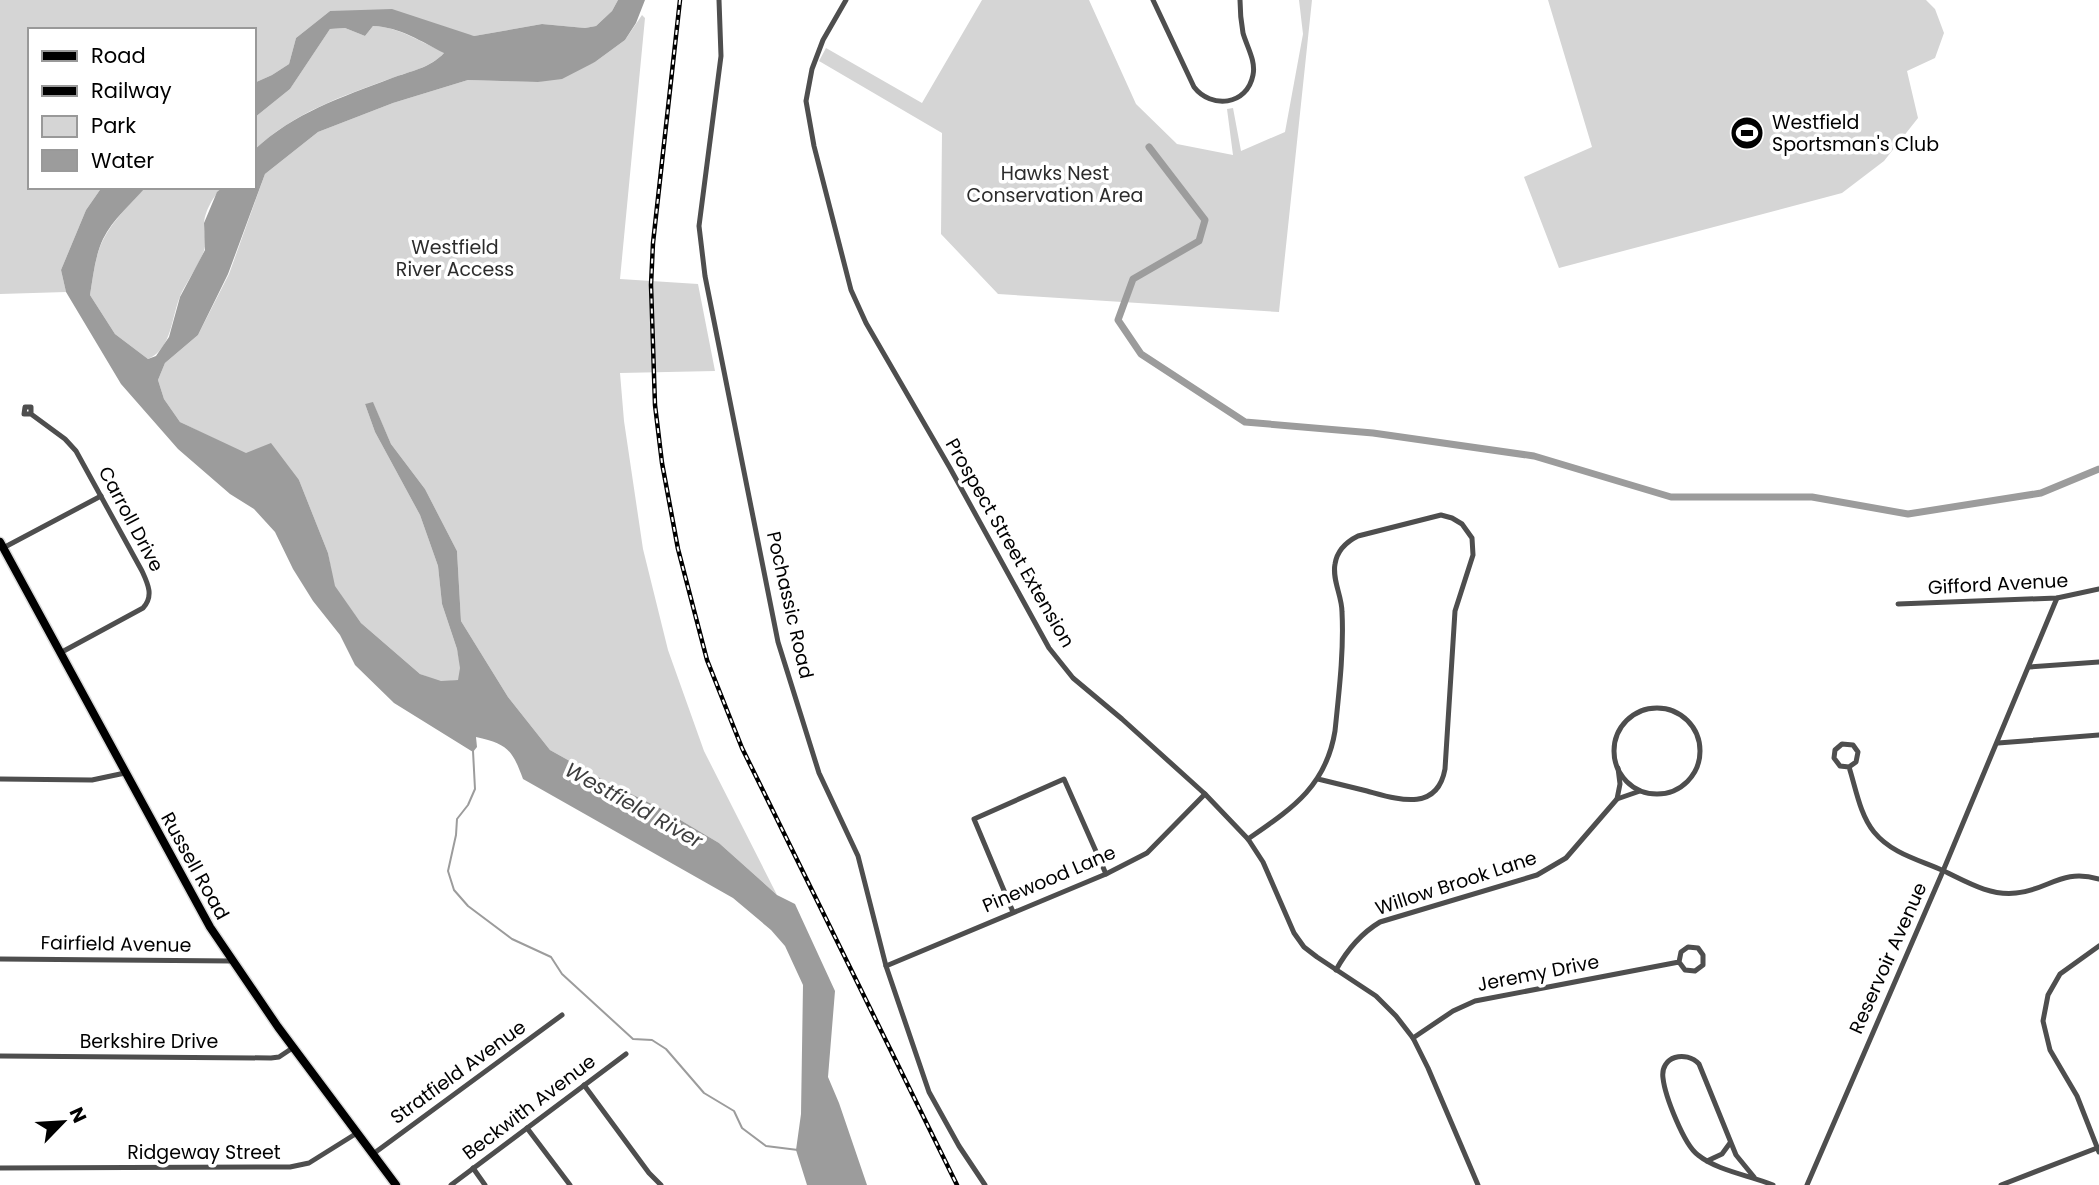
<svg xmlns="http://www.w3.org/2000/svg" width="2099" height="1185" font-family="Poppins,sans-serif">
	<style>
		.green { fill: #d5d5d5 }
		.water { fill: #9c9c9c }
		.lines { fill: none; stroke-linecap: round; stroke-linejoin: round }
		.stream { stroke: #9c9c9c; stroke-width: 2 }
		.canal { stroke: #9c9c9c; stroke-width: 7 }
		.primary-casing { stroke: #dbdbdb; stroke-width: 11 }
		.street { stroke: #4e4e4e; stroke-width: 5 }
		.primary { stroke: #000; stroke-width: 8 }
		.rail-casing { stroke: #000; stroke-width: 4.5 }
		.rail { stroke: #fff; stroke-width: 2; stroke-dasharray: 5; stroke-linecap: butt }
		.labels { text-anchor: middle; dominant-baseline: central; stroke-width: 7; stroke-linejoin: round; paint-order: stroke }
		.poi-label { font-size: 19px; fill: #000; stroke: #fff; text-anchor: start }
		.park-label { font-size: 19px; fill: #2c2c2c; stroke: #fff }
		.street-label { font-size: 19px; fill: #000; stroke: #fff }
		.water-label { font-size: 21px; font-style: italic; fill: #3d3d3d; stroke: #fff }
	</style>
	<rect width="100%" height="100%" fill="#fff"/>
	<g class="green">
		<polygon points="0,0 618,0 612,11 596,26 585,28 542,24 474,36 330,11 296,38 289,64 272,75 254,83 254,30 30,30 30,187 102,187 86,210 61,270 66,292 0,294"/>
		<polygon points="982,0 1089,0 1136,104 1177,144 1233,155 1227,109 1233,108 1241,151 1285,132 1303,34 1299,0 1312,0 1279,312 998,294 941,234 942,133 819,61 826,48 922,103"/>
		<polygon points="1548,0 1926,0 1935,9 1944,33 1935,58 1907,71 1918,118 1884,161 1842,193 1559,268 1524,177 1592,147"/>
		<polygon points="642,15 645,18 620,279 698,284 715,371 620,373 624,421 643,549 668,650 704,751 777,895 719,843 662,809 609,783 550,750 508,697 461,621 457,551 425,489 391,444 373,403 365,404 375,432 420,515 438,566 442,604 457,649 461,669 459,680 441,682 420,674 361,623 334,586 328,553 299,480 180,422 164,399 158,380 165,363 198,335 229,274 265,174 318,132 393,103 468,80 538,82 595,62 625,40"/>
		<path d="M373 26C401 27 420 43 445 52 430 68 411 71 392 78 340 97 295 112 254 150V118L290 89 330 29 345 28 365 36Z"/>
		<path d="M146 187H223C214 195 204 212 204 225 204 234 207 242 204 251 198 266 188 280 181 294 171 316 173 348 148 359L115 334 90 295C93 277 95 256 103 240 113 220 131 203 146 187Z"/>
	</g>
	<path class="water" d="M618 0H645L636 23 625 40 595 62 562 79 538 82 468 80 393 103 318 132 265 174 228 274 198 335 165 363 158 380 164 399 180 422 246 453 271 443 299 480 328 553 335 586 361 623 420 674 441 681 458 680 460 668 457 649 442 604 438 566 420 515 375 432 365 404 373 402 391 444 425 489 457 551 461 621 508 697 550 750 609 783 662 809 719 843 777 895 795 904 835 991 828 1077 839 1103 867 1185H807L796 1150 801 1114 803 985 785 946 771 930 733 898 523 779C512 749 507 744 476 737L477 747 473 752 394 703 355 665 340 635 313 601 293 569 275 532 254 509 230 494 178 449 121 384 66 292 61 270 86 210 102 187H146C131 204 113 219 103 239 95 256 93 277 90 295L115 334 148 359 156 356 169 337 180 297 205 250 204 223 217 192 223 187H254V150C295 112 340 98 392 78 411 71 430 68 444 53 422 42 400 27 373 26L365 36 345 28 330 29 290 89 254 118V83L272 75 289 64 296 38 330 11 392 9 474 36 542 24 585 28 596 26 612 11Z"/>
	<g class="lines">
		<polyline class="stream" points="473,751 475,789 468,805 457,819 456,835 448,871 454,890 468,906 512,939 551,957 562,974 633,1039 652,1040 666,1049 704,1093 734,1111 742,1128 766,1146 798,1150"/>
		<polyline class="canal" points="1149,147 1205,220 1199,241 1133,279 1118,320 1141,354 1245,422 1373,433 1534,456 1671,497 1812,497 1908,514 2041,493 2099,469"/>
		<defs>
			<polyline id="primary" points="0,542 210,927 278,1027 396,1185"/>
		</defs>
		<use href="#primary" class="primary-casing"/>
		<g class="street">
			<polyline points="719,0 721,56 699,226 705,276 778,642 819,773 858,856 886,966 929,1092 959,1146 985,1185"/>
			<polyline points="846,0 823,40 812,69 806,101 814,146 851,290 866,323 950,468 1049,648 1073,678 1122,719 1205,794 1248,839 1263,862 1294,933 1304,947 1317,957 1376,996 1396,1016 1413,1038 1428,1068 1478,1185"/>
			<path d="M1153 0 1194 87C1211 109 1247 106 1253 75 1256 61 1247 47 1243 33 1241 22 1240 11 1240 0"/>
			<path d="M31 414H24L25 407H31V414L65 439 76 451 142 571C148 584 154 596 143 608L60 653"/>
			<polyline points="3,548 101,496"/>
			<polyline points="1898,604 2057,598 2099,589"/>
			<polyline points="2029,667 2099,662"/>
			<circle cx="1657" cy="751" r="43"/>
			<polyline points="1998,743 2099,735"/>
			<path d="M1849 767 1840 766 1834 758 1835 750 1842 744 1853 745 1858 752 1856 762 1849 767C1856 789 1860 815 1874 832 1892 854 1920 860 1944 871 1967 882 1990 896 2016 893 2049 890 2061 868 2099 879"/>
			<polyline points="0,779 92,780 125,773"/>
			<polyline points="1617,799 1640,791"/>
			<path d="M1248 839C1291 809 1326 787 1335 731 1339 692 1344 651 1342 612 1342 596 1332 580 1335 564 1337 551 1346 542 1358 536L1441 515 1452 518 1462 524 1472 538 1473 555 1455 611 1445 769C1437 813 1397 799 1367 791 1351 787 1334 783 1318 779"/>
			<polyline points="1013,912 974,819 1064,779 1106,874"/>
			<polyline points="2099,946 2060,974 2048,995 2043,1021 2050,1050 2077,1096 2099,1152"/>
			<polyline points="0,959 232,961"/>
			<polyline points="886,966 1106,874 1147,853 1205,794"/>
			<path d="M1336 970C1347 950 1360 934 1380 922L1537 875 1566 858 1617 799 1620 784 1618 768"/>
			<polyline points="1413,1038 1453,1011 1475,1001 1679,962 1681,952 1688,947 1698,948 1703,955 1703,965 1695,971 1685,970 1679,962"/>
			<polyline points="0,1056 271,1058 279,1057 294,1047"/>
			<polyline points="584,1085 649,1173 661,1185"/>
			<polyline points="527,1128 570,1185"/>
			<polyline points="373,1154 562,1015"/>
			<polyline points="1707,1161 1722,1154 1730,1143"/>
			<polyline points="0,1168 290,1167 309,1163 357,1133"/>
			<polyline points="473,1168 485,1185"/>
			<path d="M1754 1177 1736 1155 1699 1064C1686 1050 1660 1056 1663 1078 1665 1096 1684 1145 1698 1155 1718 1171 1749 1175 1773 1185"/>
			<polyline points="451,1185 626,1054"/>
			<polyline points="1807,1185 1943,871 2057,598"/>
			<polyline points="2001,1185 2097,1148"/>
		</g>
		<use href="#primary" class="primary"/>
		<defs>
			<polyline id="rail" points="680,0 653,243 651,285 655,405 662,463 678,549 707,660 742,748 957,1185"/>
		</defs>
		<use href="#rail" class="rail-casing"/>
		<use href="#rail" class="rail"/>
	</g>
	<defs>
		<symbol id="stadium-disc" viewBox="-11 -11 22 22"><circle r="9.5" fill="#000" stroke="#fff"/><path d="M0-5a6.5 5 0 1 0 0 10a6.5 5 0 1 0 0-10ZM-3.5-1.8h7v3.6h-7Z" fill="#fff"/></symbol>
	</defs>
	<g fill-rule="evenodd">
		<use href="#stadium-disc" x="1728" y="114" width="38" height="38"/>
	</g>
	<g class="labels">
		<g class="poi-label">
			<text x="1772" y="122">Westfield<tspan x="1772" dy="22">Sportsman's Club</tspan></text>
		</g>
		<g class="park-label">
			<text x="1055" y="173">Hawks Nest<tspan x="1055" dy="22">Conservation Area</tspan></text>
			<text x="455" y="247">Westfield<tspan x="455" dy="22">River Access</tspan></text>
		</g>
		<g class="street-label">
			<text transform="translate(131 519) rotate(62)">Carroll Drive</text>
			<text transform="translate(1010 543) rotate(60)">Prospect Street Extension</text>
			<text transform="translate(1998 584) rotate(-3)">Gifford Avenue</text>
			<text transform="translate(790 605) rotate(77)">Pochassic Road</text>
			<text transform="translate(195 866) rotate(61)">Russell Road</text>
			<text transform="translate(1049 879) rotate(-23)">Pinewood Lane</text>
			<text transform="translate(1456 883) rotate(-18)">Willow Brook Lane</text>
			<text transform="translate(116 944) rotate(1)">Fairfield Avenue</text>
			<text transform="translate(1888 958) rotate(-66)">Reservoir Avenue</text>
			<text transform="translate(1538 973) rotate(-11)">Jeremy Drive</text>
			<text x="149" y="1041">Berkshire Drive</text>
			<text transform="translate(458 1072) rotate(-36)">Stratfield Avenue</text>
			<text transform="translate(529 1107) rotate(-37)">Beckwith Avenue</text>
			<text x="204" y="1152">Ridgeway Street</text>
		</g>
		<g class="water-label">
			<text transform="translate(634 805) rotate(29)">Westfield River</text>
		</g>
	</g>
	<rect x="28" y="28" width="228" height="161" fill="#ffffff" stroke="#999999" stroke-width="2"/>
	<rect x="42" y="51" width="35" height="10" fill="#000000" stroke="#999999" stroke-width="2"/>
	<text x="91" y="63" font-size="21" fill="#000000">Road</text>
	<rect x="42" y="86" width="35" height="10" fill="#000000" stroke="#999999" stroke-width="2"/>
	<text x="91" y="98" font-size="21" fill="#000000">Railway</text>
	<rect x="42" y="116" width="35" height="21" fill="#d5d5d5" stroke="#999999" stroke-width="2"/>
	<text x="91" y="133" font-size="21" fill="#000000">Park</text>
	<rect x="42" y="150" width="35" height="21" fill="#9c9c9c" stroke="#999999" stroke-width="2"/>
	<text x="91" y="168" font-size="21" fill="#000000">Water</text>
	<g transform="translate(63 1122) rotate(65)" stroke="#ffffff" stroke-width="5" paint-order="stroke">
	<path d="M0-5L12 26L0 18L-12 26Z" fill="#000000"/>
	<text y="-10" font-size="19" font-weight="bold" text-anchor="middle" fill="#000000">N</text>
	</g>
</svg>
